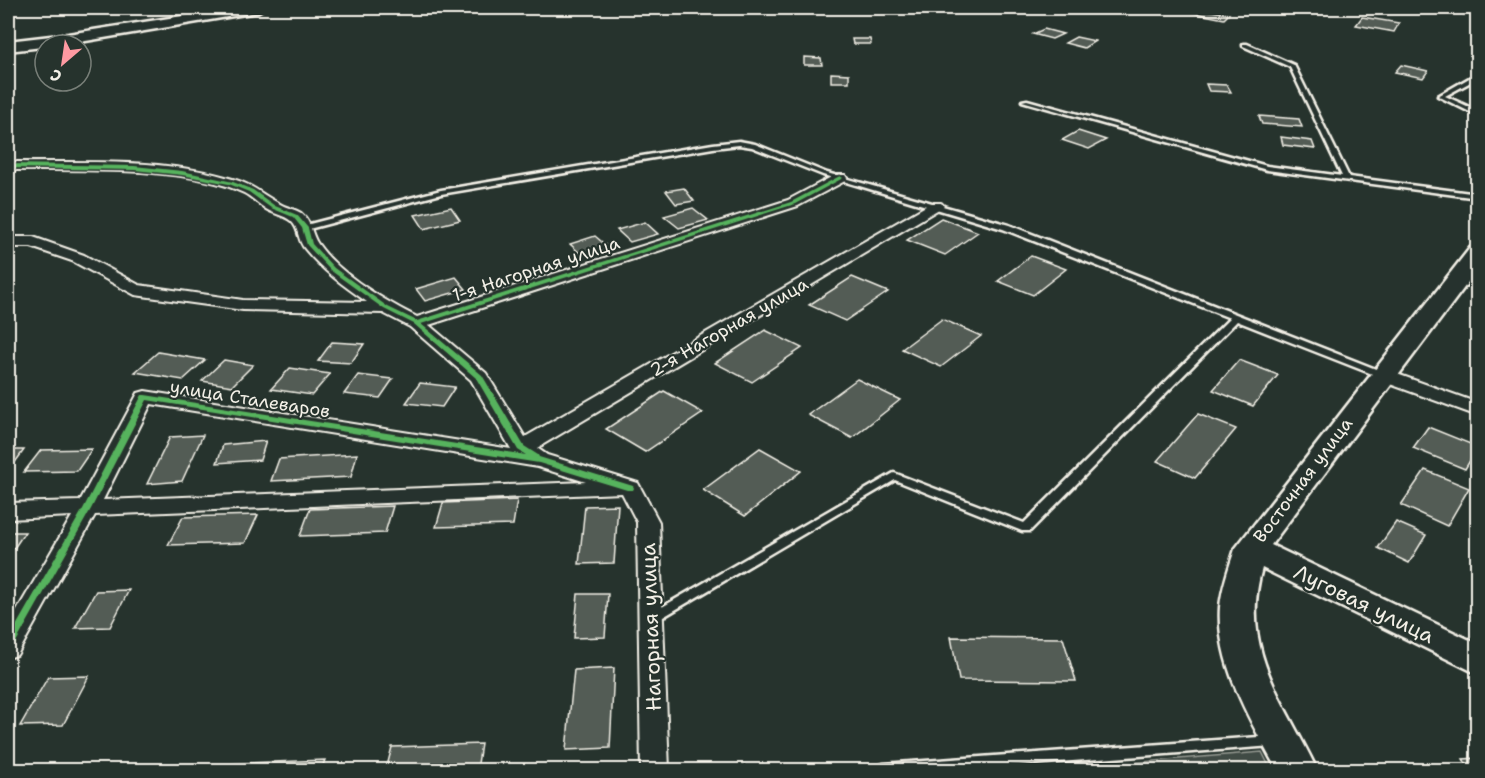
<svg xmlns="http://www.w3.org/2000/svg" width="1485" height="778" font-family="'Shantell Sans',sans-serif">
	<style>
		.green { fill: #414b45; stroke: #9a9e96; stroke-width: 1.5 }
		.building { fill: #525c55; stroke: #f4f1e8; stroke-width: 1.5 }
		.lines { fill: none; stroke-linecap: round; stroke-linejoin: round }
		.lane-casing { stroke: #f4f1e8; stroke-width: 5 }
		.street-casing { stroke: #f4f1e8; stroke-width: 4 }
		.secondary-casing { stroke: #f4f1e8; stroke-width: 5 }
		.lane { fill: #26332d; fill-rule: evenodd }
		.street { fill: #26332d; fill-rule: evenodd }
		.secondary { fill: #26332d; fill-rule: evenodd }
		.cycleway-casing { stroke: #26332d; stroke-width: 3 }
		.cycleway { fill: #56b35d; fill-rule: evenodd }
		.labels { text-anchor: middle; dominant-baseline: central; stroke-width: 4.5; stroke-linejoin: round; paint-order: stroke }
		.street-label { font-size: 18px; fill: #f4f1e8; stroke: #26332d }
		.near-street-label { font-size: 21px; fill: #f4f1e8; stroke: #26332d }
	</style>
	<rect width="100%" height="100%" fill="#26332d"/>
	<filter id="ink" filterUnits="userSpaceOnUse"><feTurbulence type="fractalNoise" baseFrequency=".0167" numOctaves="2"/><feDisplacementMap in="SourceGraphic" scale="12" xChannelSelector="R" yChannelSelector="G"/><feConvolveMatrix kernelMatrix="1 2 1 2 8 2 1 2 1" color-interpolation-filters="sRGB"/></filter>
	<g filter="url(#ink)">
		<polygon class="green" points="1262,752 1271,770 1046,770"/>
		<g class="building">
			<polygon points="1194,8 1229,14 1224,19 1189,12"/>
			<polygon points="1362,17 1399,23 1394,32 1356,25"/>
			<polygon points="1044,29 1063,34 1052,39 1033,34"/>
			<polygon points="1076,37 1095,41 1084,48 1065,43"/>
			<polygon points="852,39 870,39 871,44 853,44"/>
			<polygon points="804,57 821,58 822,65 804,65"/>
			<polygon points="1401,65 1428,71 1423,78 1395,72"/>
			<polygon points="831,73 849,74 849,82 831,82"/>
			<polygon points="1206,84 1227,85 1231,92 1209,91"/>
			<polygon points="1259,116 1299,119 1302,127 1262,124"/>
			<polygon points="1078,131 1106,140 1089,149 1062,140"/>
			<polygon points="1281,137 1312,141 1315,149 1283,145"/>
			<polygon points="684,188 694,201 676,204 666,191"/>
			<polygon points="451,207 460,220 424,229 415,215"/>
			<polygon points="693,208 708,220 679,228 664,216"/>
			<polygon points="941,218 978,232 945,255 907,240"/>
			<polygon points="645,222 658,234 630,242 617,230"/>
			<polygon points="595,236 609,248 583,256 570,244"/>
			<polygon points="1031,256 1066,269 1033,295 998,281"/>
			<polygon points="456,277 466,289 425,301 416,289"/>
			<polygon points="852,277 888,292 845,321 809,305"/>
			<polygon points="942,319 981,336 941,367 902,349"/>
			<polygon points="765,330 802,348 752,382 715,363"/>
			<polygon points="332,342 364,344 351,363 318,361"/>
			<polygon points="158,352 205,360 183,380 135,372"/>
			<polygon points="224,360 253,365 232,386 202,381"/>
			<polygon points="1239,360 1278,375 1253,406 1213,390"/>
			<polygon points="290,368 330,374 312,395 271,389"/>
			<polygon points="358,375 393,379 380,398 344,394"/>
			<polygon points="857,379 900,400 852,438 808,415"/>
			<polygon points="420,383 455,387 442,407 406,403"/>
			<polygon points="664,391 703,413 645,452 606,429"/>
			<polygon points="1198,414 1236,429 1195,478 1157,461"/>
			<polygon points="1428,427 1478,447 1465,469 1413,448"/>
			<polygon points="203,435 182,481 147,484 170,437"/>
			<polygon points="266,441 260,460 217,463 223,445"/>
			<polygon points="760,448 801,471 745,516 703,490"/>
			<polygon points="92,449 77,471 24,472 41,450"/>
			<polygon points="8,450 24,450 8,472"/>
			<polygon points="357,454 351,477 271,481 279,459"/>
			<polygon points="1425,470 1469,488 1447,526 1401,505"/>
			<polygon points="517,500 513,525 436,527 443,503"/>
			<polygon points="618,505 614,563 579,564 585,506"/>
			<polygon points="393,506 385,533 300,536 310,509"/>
			<polygon points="258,515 245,543 168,545 183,517"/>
			<polygon points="1396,522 1426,535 1409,563 1378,548"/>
			<polygon points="8,532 25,532 8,557"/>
			<polygon points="129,590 110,627 75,628 96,591"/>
			<polygon points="578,594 608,594 605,637 574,638"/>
			<polygon points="951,637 1063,638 1076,681 959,680"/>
			<polygon points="614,668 610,748 566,750 574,670"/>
			<polygon points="89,676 63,725 20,726 48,677"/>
			<polygon points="481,744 477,770 386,770 392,747"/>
			<polygon points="1478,758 1478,770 1470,770 1463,759"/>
			<polygon points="325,760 321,770 221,770 224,764"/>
		</g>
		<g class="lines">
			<defs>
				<g id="lane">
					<polygon points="1243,44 1247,44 1294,65 1349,177 1478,194 1478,198 1267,170 1022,101 1027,100 1267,166 1342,176 1290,67 1243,46"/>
					<polygon points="1478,73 1478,78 1445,96 1478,111 1478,116 1438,96"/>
					<polygon points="739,141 755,144 827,173 1009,225 1386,373 1387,375 1383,378 1380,377 1237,321 1030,531 1022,531 895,480 658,620 654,621 650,620 648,617 650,614 894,473 1024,523 1230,318 1003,229 823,175 752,147 739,145 713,148 441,194 305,230 301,228 302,226 441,190 713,144"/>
					<polygon points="1273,736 1278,737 1279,741 1278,745 1273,746 953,770 876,770 878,766 883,764"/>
				</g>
				<g id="street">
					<path d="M8 162C83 163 164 157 236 180 253 185 264 196 280 204 286 208 295 209 301 213 312 222 311 234 318 244 339 274 385 301 417 317L788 200 835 175H845L847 178 845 181 798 206 429 325 486 373 525 437 931 203H941L944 206 537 448 547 455 638 483 659 522 669 770H641L637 522 622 493 95 515 17 655 8 658V626L72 516 8 519V503L80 501 138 393 145 391 511 449 471 380 410 327 383 313 243 310 135 295 72 261 31 247H8V237H33L84 255 139 285 243 300 367 302C344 286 323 271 305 249 297 240 300 229 291 221 284 215 274 214 266 209 258 204 252 197 244 193 185 165 74 171 8 170ZM151 404 538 467 586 482 103 500Z"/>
					<polygon points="1383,369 1478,403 1478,416 1376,379 1373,375 1376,371"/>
				</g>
				<g id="secondary">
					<polygon points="233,8 264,8 257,12 68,44 8,51 8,41 68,34"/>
					<polygon points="1451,8 1478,8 1478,15 1453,11"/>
					<path d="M1478 246V269L1271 545 1478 644V674L1262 568C1239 649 1284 701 1317 770H1277C1251 722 1216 664 1220 607 1222 587 1229 568 1235 549L1470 248Z"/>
				</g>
			</defs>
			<use href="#lane" class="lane-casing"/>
			<use href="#street" class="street-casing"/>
			<use href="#secondary" class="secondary-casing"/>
			<use href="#lane" class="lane"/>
			<use href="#street" class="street"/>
			<use href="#secondary" class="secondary"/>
			<defs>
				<polygon id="cycleway" points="8,164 134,166 182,171 233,182 253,190 275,206 297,215 308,228 312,244 334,268 388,307 417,321 791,202 838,177 840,176 843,178 795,204 421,324 482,375 524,446 538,455 539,457 633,486 634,488 633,490 627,490 539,463 147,400 91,509 11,651 8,652 8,640 83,509 142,395 145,395 526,455 518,450 476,378 414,324 384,309 330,270 307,245 302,228 293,217 271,208 249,192 229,184 182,175 134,170 8,168"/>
			</defs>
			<use href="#cycleway" class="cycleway-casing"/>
			<use href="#cycleway" class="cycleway"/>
		</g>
	</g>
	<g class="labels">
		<g class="street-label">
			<text transform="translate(536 269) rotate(-18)">1-я Нагорная улица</text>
			<text transform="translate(729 327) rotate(-30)">2-я Нагорная улица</text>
			<text transform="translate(250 399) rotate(9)">улица Сталеваров</text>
			<text transform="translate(1303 480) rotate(-53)">Восточная улица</text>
		</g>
		<g class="near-street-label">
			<text transform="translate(1364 604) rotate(26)">Луговая улица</text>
			<text transform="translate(651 627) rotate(-92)">Нагорная улица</text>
		</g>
	</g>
	<rect width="1485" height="778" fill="none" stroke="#26332d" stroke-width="30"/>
	<rect x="15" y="15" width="1455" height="748" fill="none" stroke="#f4f1e8" stroke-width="2" filter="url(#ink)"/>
	<g transform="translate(63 63) rotate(209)"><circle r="28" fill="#26332d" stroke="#787f78" stroke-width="1.5"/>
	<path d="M0-4.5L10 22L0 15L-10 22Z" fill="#ff9aa2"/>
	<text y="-9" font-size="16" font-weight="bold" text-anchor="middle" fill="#f4f1e8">С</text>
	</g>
</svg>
